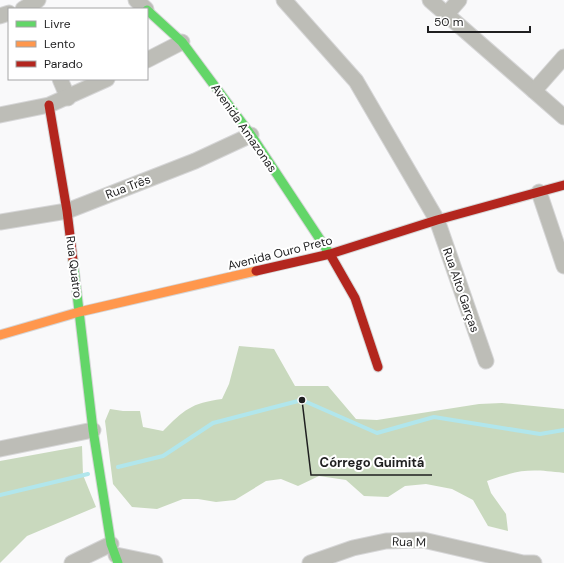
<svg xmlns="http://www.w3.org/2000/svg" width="564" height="563" font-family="'DM Sans',sans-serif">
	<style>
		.forest { fill: #c9d9be }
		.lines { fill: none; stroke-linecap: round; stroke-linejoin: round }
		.stream { stroke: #b1e6ec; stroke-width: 4 }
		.street-casing { stroke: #d6d6d7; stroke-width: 17 }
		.fast-casing { stroke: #d6d6d7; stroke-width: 11 }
		.slow-casing { stroke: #d6d6d7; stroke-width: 11 }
		.jam-casing { stroke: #d6d6d7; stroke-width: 11 }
		.street { stroke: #bdbdb7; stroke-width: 15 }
		.fast { stroke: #63d668; stroke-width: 9 }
		.slow { stroke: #ff974d; stroke-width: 9 }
		.jam { stroke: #b3261e; stroke-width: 9 }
		.labels { text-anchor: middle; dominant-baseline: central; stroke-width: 4; stroke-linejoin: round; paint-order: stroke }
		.street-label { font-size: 12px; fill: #1f1f20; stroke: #fff }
		.leader { fill: none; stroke: #1f1f20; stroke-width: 1.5 }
		.callout-dot { fill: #1f1f20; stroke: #fff; stroke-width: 1.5 }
		.callout-label { font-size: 13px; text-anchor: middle; font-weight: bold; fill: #1f1f20; stroke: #fff; stroke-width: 4; stroke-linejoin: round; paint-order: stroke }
	</style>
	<rect width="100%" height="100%" fill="#f9f9fa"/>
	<g class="forest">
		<path d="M239 346 274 349 295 386H328L356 419 377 420 479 404 502 403 564 409V473C530 469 520 469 487 481L491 493 506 514 508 531 488 526 473 500 452 489 426 484 405 486 388 497 364 496 346 480 319 476 298 486 281 479 266 481 235 500 216 502 198 499H183L157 509 132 507 113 484 105 421 110 409 123 411H140L143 427 163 431C184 410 191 403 222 399L229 384Z"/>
		<polygon points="82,446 83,475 96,507 27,536 0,563 0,461"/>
	</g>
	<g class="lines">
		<g class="stream">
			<polyline points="118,467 163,456 213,423 302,400 377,433 434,417 540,434 564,430"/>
			<polyline points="0,495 88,474"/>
		</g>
		<defs>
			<g id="street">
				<polyline points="136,0 146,9"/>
				<polyline points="284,0 356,81 437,220 486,361"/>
				<polyline points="430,0 564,117"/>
				<polyline points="23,9 38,0"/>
				<polyline points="446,15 459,0"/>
				<polyline points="0,16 9,13"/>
				<polyline points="147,60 182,42"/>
				<polyline points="60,79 68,98"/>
				<polyline points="534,91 564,57"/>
				<polyline points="0,115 49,105 107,79"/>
				<polyline points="539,192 564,266"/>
				<polyline points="0,222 67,211 195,161 251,135"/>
				<polyline points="0,449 93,430"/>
				<polyline points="116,555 155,563"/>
				<polyline points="72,563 111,544"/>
				<polyline points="310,563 353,548 386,541 423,540 523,563 534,563"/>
			</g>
			<g id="fast">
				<polyline points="147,10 182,42 251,135 331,256"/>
				<polyline points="73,260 93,430 111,544 118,563"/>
			</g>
			<polyline id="slow" points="0,335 79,312 256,271"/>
			<g id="jam">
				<polyline points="49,105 67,211 73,260"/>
				<polyline points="331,256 355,298 378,367"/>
				<polyline points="256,271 330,254 437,220 564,185"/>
			</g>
		</defs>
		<use href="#street" class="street-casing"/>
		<use href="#fast" class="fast-casing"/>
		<use href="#slow" class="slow-casing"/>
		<use href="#jam" class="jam-casing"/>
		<use href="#street" class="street"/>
		<use href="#fast" class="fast"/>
		<use href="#slow" class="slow"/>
		<use href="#jam" class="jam"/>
	</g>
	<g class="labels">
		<g class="street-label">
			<text transform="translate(244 128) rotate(55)">Avenida Amazonas</text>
			<text transform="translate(128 187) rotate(-21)">Rua Três</text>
			<text transform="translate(280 253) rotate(-14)">Avenida Ouro Preto</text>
			<text transform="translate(74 267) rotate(83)">Rua Quatro</text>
			<text transform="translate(461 290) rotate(71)">Rua Alto Garças</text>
			<text transform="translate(409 542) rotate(2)">Rua M</text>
		</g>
	</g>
	<path class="leader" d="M302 400L311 475H432"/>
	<circle class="callout-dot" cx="302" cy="400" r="4"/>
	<g class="callout-label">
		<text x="372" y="467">Córrego Guimitá</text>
	</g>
	<rect x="8" y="8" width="140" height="72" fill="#ffffff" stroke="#a5a5a6"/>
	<rect x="16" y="21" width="20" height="6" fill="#63d668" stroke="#a5a5a6"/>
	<text x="44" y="28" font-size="12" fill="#1f1f20">Livre</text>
	<rect x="16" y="41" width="20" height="6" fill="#ff974d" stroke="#a5a5a6"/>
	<text x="44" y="48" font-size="12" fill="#1f1f20">Lento</text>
	<rect x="16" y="61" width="20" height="6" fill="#b3261e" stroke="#a5a5a6"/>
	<text x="44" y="68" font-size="12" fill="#1f1f20">Parado</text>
	<path d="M428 26v6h102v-6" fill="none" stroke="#1f1f20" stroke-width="2"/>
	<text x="434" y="26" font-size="12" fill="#1f1f20" stroke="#ffffff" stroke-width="3" paint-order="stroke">50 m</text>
</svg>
